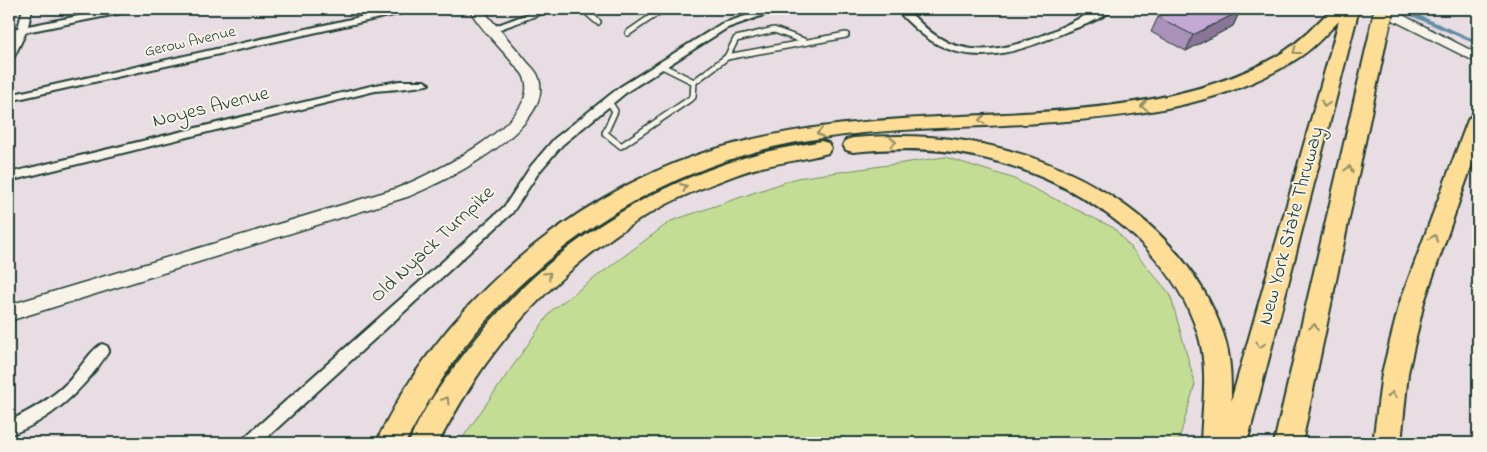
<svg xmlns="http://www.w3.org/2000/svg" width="1487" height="452" font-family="'Indie Flower',sans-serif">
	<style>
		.green { fill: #c3de94; stroke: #718e64 }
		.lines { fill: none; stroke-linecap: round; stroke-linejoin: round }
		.stream { stroke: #628da2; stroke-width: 4 }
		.lane-casing { stroke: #1f3d34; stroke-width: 8 }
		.street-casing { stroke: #1f3d34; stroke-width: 4 }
		.secondary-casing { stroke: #1f3d34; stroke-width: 3 }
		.highway-casing { stroke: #1f3d34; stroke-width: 4 }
		.lane { stroke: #f7f3e8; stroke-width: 5 }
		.street { fill: #f7f3e8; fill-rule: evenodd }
		.secondary { fill: #f7f3e8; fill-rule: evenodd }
		.highway { fill: #fedd96; fill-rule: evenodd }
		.highway-bridge-casing { stroke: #1f3d34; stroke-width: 22; stroke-linecap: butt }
		.highway-bridge { stroke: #fedd96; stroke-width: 19 }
		.wall { fill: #a991b8; stroke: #1f3d34 }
		.shaded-wall { fill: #897696; stroke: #1f3d34 }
		.building { fill: #c4a9d6; stroke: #1f3d34 }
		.oneway { stroke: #8e8d65 }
		.labels { text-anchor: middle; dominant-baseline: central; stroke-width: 4; stroke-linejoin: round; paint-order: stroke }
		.far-street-label { font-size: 16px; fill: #1f3d34; stroke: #f7f3e8 }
		.street-label { font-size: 20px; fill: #1f3d34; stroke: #f7f3e8 }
	</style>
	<rect width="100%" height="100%" fill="#e8dde3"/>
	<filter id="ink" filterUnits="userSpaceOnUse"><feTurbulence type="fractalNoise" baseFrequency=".02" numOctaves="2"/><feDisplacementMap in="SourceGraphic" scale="10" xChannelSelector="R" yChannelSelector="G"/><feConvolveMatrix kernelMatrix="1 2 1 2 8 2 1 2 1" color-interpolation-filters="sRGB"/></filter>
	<g filter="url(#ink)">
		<polygon class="green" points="945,157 1012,178 1114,228 1170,294 1195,384 1178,443 459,443 552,310 671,221 797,178"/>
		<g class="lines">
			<polyline class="stream" points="1400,9 1478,43"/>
			<defs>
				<g id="lane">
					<polyline points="583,9 598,22"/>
					<polyline points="662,11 672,9"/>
					<polyline points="628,33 663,9"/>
					<polyline points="727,57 736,39 774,30 804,41"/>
					<polyline points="660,65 694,82 727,57 846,35"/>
					<polyline points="609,102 615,111 605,133 621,146 693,97 694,82"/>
				</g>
				<g id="street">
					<polygon points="23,9 32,9 28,26 114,9 132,9 127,12 26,32 14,57 9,60 9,47 15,35 9,36 9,30 18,28"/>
					<polygon points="396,9 412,9 407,12 9,101 9,95"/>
					<polygon points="541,9 554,9 495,31 489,31 487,29"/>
					<polygon points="767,9 781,9 727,28 628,91 562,145 539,172 512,213 261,443 242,443 244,438 504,207 531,166 554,139 620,87 721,24"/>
					<path d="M897 9H906C916 18 926 30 938 37 977 63 1028 43 1066 25 1081 18 1096 8 1113 9 1102 19 1082 26 1068 31 1016 54 962 72 915 28 909 22 901 16 897 9Z"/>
					<path d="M400 81H424L429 84C426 87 385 90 375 91L9 181V173L375 85Z"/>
					<path d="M102 344 107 346 109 350 107 354C83 390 51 421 9 435V421C30 411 51 399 68 382 77 373 92 348 102 344Z"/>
				</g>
				<g id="secondary">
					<path d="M469 9H482C496 25 510 42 524 58 528 64 536 70 538 76 558 127 443 182 407 197L9 321V305L395 189C427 176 544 122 524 77 522 72 515 66 512 62 498 45 480 28 469 9Z"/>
					<polygon points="1376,9 1391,9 1478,54 1478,63 1377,12"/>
				</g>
				<g id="highway">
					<path d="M1332 9H1359L1247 443H1201C1202 407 1209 369 1198 334 1168 238 1068 175 974 156 934 147 893 148 853 152L846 150 843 145 846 140 853 138C888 135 924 135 959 140 1071 156 1184 222 1223 333 1231 355 1231 379 1231 401L1339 21C1325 35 1312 50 1295 60 1219 108 1126 117 1039 123 950 129 856 127 769 148 650 178 539 249 465 346 442 377 423 410 405 443H376C437 310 563 201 700 154 757 135 815 126 875 121 1003 110 1170 121 1282 53 1301 41 1316 24 1332 9Z"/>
					<polygon points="1379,27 1385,28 1388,32 1302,443 1274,443 1370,32 1373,28"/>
					<polygon points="1478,114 1478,147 1424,302 1408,373 1401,443 1373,443 1382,373 1400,302 1468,120 1471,116"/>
					<path d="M821 141 828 143 831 148 828 153C806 159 784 162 762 167 743 171 723 180 705 187 628 216 553 278 503 341 477 373 457 408 438 443H409C421 411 444 380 465 353 537 257 635 190 750 156 773 149 798 146 821 141Z"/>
				</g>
			</defs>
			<use href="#lane" class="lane-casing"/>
			<use href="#street" class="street-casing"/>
			<use href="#secondary" class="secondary-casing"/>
			<use href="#highway" class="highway-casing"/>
			<use href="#lane" class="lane"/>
			<use href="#street" class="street"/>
			<use href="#secondary" class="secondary"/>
			<use href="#highway" class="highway"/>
			<defs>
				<polyline id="highway-bridge" points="1379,32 1384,9"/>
			</defs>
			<use href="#highway-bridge" class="highway-bridge-casing"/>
			<use href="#highway-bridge" class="highway-bridge"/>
		</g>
		<polygon class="wall" points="1240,11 1233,26 1186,51 1151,32 1158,17"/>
		<polygon class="shaded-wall" points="1240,11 1233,26 1186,51 1193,35"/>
		<polygon class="building" points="1174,9 1236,9 1240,11 1193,35 1158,17"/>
		<defs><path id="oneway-chevron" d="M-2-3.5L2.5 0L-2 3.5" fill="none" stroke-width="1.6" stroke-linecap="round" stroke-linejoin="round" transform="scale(1.25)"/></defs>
		<g class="oneway">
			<use href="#oneway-chevron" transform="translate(1296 51) rotate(144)"/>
			<use href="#oneway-chevron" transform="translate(1325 104) rotate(105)"/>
			<use href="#oneway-chevron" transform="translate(1144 106) rotate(170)"/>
			<use href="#oneway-chevron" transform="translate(982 120) rotate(176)"/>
			<use href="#oneway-chevron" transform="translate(820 133) rotate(172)"/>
			<use href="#oneway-chevron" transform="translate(893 142) rotate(-1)"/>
			<use href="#oneway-chevron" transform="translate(1349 169) rotate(-78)"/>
			<use href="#oneway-chevron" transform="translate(684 187) rotate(-24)"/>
			<use href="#oneway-chevron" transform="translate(1434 238) rotate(-69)"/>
			<use href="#oneway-chevron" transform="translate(548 275) rotate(-43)"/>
			<use href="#oneway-chevron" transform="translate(1314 327) rotate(-78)"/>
			<use href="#oneway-chevron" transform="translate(1260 345) rotate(105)"/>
			<use href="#oneway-chevron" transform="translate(1392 395) rotate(-82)"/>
			<use href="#oneway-chevron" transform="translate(446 400) rotate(-59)"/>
		</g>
	</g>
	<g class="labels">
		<g class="far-street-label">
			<text transform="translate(190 42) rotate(-13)">Gerow Avenue</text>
		</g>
		<g class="street-label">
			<text transform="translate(211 108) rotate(-14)">Noyes Avenue</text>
			<text transform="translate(1292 226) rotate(-75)">New York State Thruway</text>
			<text transform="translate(433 245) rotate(-43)">Old Nyack Turnpike</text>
		</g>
	</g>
	<rect width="1487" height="452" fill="none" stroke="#f7f3e8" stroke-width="30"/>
	<rect x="15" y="15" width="1457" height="422" fill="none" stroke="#1f3d34" stroke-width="2" filter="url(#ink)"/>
</svg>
